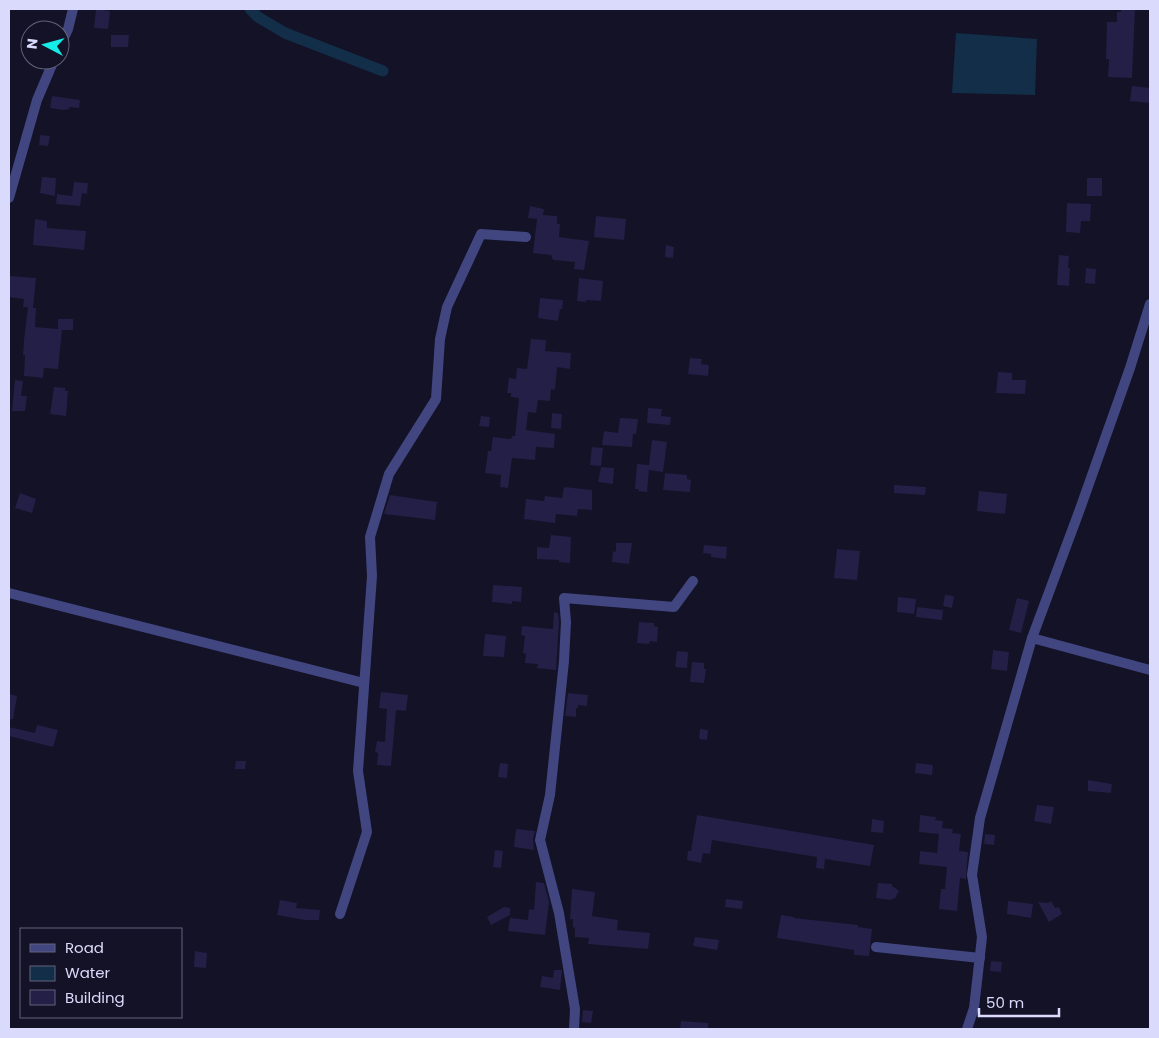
<svg xmlns="http://www.w3.org/2000/svg" width="1159" height="1038" font-family="Poppins,sans-serif">
	<style>
		.water { fill: #132e49 }
		.lines { fill: none; stroke-linecap: round; stroke-linejoin: round }
		.canal { stroke: #132e49; stroke-width: 11 }
		.building { fill: #231f46 }
		.minor { stroke: #414681; stroke-width: 10 }
	</style>
	<rect width="100%" height="100%" fill="#131226"/>
	<polygon class="water" points="956,33 1037,39 1035,95 952,93"/>
	<g class="lines">
		<polyline class="canal" points="250,9 258,17 285,33 383,71"/>
	</g>
	<g class="building">
		<polygon points="96,9 110,11 108,29 94,28"/>
		<polygon points="1121,9 1135,9 1132,78 1108,77 1109,59 1106,59 1107,22 1117,22 1117,12 1121,12"/>
		<polygon points="111,35 129,35 128,47 111,47"/>
		<polygon points="1132,86 1150,88 1149,103 1130,101"/>
		<polygon points="52,96 80,100 79,108 69,107 69,109 64,110 50,108"/>
		<polygon points="40,135 50,136 48,146 39,145"/>
		<polygon points="42,177 56,178 55,196 40,193"/>
		<rect x="1087" y="178" width="15" height="18"/>
		<polygon points="74,182 88,183 87,194 82,193 80,206 56,204 57,194 72,196"/>
		<polygon points="1067,203 1091,204 1090,221 1081,221 1080,233 1066,232"/>
		<polygon points="530,206 544,209 543,215 557,216 557,224 560,224 559,237 589,241 584,270 574,269 575,262 553,260 551,255 533,253 537,219 528,218"/>
		<polygon points="596,216 626,219 624,240 594,237"/>
		<polygon points="35,219 47,221 47,228 86,231 84,250 33,245"/>
		<polygon points="666,245 674,247 673,258 665,257"/>
		<polygon points="1059,255 1069,256 1068,268 1070,268 1069,286 1057,285"/>
		<polygon points="1086,268 1096,269 1095,284 1085,283"/>
		<polygon points="9,276 36,278 33,308 36,308 35,327 58,329 58,319 73,319 73,330 62,330 58,369 44,368 43,378 24,376 25,355 23,355 24,340 28,307 23,307 24,299 9,297"/>
		<polygon points="579,278 603,281 601,301 586,300 586,302 577,301"/>
		<polygon points="540,298 563,300 562,309 560,309 558,321 538,318"/>
		<polygon points="531,339 546,340 545,351 571,353 570,369 557,367 555,390 551,389 550,401 538,400 536,413 528,412 526,430 555,434 554,448 536,447 535,460 512,458 508,488 500,487 501,475 485,473 488,451 491,451 493,437 511,439 512,436 515,436 519,398 511,397 511,393 507,393 509,378 516,379 517,368 527,369"/>
		<polygon points="690,358 702,359 701,364 709,365 708,376 688,374"/>
		<polygon points="998,372 1012,373 1012,380 1026,380 1025,394 996,393"/>
		<polygon points="15,380 23,381 21,396 27,396 25,411 12,411"/>
		<polygon points="54,387 65,388 65,391 68,391 66,416 50,414"/>
		<polygon points="648,408 662,409 661,416 671,417 670,425 647,423"/>
		<polygon points="552,413 562,414 561,429 551,428"/>
		<polygon points="481,416 490,417 489,427 479,426"/>
		<polygon points="620,418 638,419 636,434 633,434 632,447 602,445 604,431 618,433"/>
		<polygon points="652,440 667,442 663,472 649,470 647,492 638,491 639,489 635,489 637,464 649,465"/>
		<polygon points="592,447 603,448 601,466 590,465"/>
		<polygon points="601,467 614,468 613,484 598,482"/>
		<polygon points="665,473 687,475 687,479 691,480 690,492 663,490"/>
		<polygon points="894,485 926,487 925,495 894,493"/>
		<polygon points="564,487 592,490 592,510 578,509 577,516 556,514 555,523 524,519 526,499 544,501 545,496 562,498"/>
		<polygon points="979,491 1007,494 1005,514 977,511"/>
		<polygon points="20,493 36,499 32,513 15,508"/>
		<polygon points="390,495 437,502 435,520 384,514"/>
		<polygon points="551,535 571,537 570,563 559,562 559,560 537,559 537,547 549,548"/>
		<polygon points="616,543 632,543 629,564 612,562 613,551 616,552"/>
		<polygon points="704,545 727,547 726,559 711,557 711,554 703,553"/>
		<polygon points="837,549 860,551 857,580 834,578"/>
		<polygon points="493,585 522,587 521,602 512,601 512,604 492,602"/>
		<polygon points="945,595 954,596 952,608 943,606"/>
		<polygon points="898,597 916,599 914,614 897,612"/>
		<polygon points="1017,598 1029,601 1021,633 1009,630"/>
		<polygon points="917,607 943,610 942,620 916,617"/>
		<polygon points="554,612 558,613 559,622 556,670 537,668 538,664 525,663 526,654 523,653 525,636 521,635 522,626 553,629"/>
		<polygon points="639,622 654,623 654,626 658,627 657,642 650,641 649,644 637,643"/>
		<polygon points="485,634 506,636 504,657 483,656"/>
		<polygon points="993,650 1009,652 1007,671 991,669"/>
		<polygon points="677,651 688,652 687,668 675,667"/>
		<polygon points="692,662 704,663 704,669 706,669 704,683 690,682"/>
		<polygon points="381,692 408,695 406,711 396,710 391,766 377,765 378,753 375,752 377,741 385,742 387,709 379,708"/>
		<polygon points="568,693 588,695 587,706 578,705 578,708 576,708 576,717 565,716"/>
		<polygon points="9,694 17,696 13,719 9,719"/>
		<polygon points="37,725 58,730 53,747 9,736 9,727 35,733"/>
		<polygon points="700,729 708,730 707,740 699,739"/>
		<polygon points="236,761 246,761 245,769 235,769"/>
		<polygon points="500,763 508,764 507,778 498,777"/>
		<polygon points="916,763 933,765 932,775 915,773"/>
		<polygon points="1088,780 1112,784 1111,793 1088,791"/>
		<polygon points="1037,805 1054,807 1051,824 1034,821"/>
		<polygon points="697,815 874,845 870,866 825,859 824,869 816,868 817,857 712,840 710,854 703,853 701,863 687,860 688,851 691,851"/>
		<polygon points="920,815 936,817 935,820 943,821 942,828 953,829 952,833 961,834 959,851 968,852 966,879 960,878 957,911 939,909 941,889 945,889 947,867 919,864 920,851 937,853 939,834 919,832"/>
		<polygon points="872,819 884,821 883,833 871,832"/>
		<polygon points="516,829 535,831 533,839 534,850 514,847"/>
		<polygon points="985,834 995,835 994,845 984,844"/>
		<polygon points="495,850 503,851 501,868 493,867"/>
		<polygon points="536,882 544,883 549,902 545,935 508,931 510,918 528,920 529,909 534,910"/>
		<polygon points="878,883 892,884 892,886 899,891 895,898 890,900 876,898"/>
		<polygon points="572,889 595,892 592,916 618,920 617,930 650,933 648,949 588,944 589,938 575,937 575,928 573,927 573,919 570,919"/>
		<polygon points="726,899 743,901 742,909 725,907"/>
		<polygon points="280,900 297,903 296,908 320,910 319,920 305,920 277,915"/>
		<polygon points="1008,901 1033,904 1031,918 1007,914"/>
		<polygon points="1051,901 1055,908 1059,907 1062,914 1049,922 1038,902 1048,903"/>
		<polygon points="504,907 510,908 510,915 491,925 487,917"/>
		<polygon points="781,915 794,917 794,918 858,925 858,927 872,929 869,956 854,955 854,950 777,938"/>
		<polygon points="695,937 719,940 717,950 693,946"/>
		<polygon points="195,951 207,953 206,968 194,967"/>
		<polygon points="991,961 1002,962 1001,972 990,971"/>
		<polygon points="554,970 562,970 560,990 540,987 542,976 553,978"/>
		<polygon points="583,1010 593,1011 591,1023 582,1022"/>
		<polygon points="681,1021 708,1023 708,1029 680,1029"/>
	</g>
	<g class="lines">
		<g class="minor">
			<polyline points="60,46 68,29 73,9"/>
			<polyline points="9,198 37,100 54,60"/>
			<polyline points="9,593 364,683"/>
			<polyline points="1032,638 1150,670"/>
			<polyline points="340,914 367,832 358,771 372,576 370,537 389,474 436,399 440,339 447,307 481,234 526,237"/>
			<polyline points="876,947 980,958"/>
			<polyline points="574,1029 575,1009 559,913 540,840 550,795 564,661 566,622 564,598 674,607 693,581"/>
			<polyline points="967,1029 974,1008 982,937 972,875 980,818 1032,638 1080,509 1130,368 1150,304"/>
		</g>
	</g>
	<rect width="1159" height="1038" fill="none" stroke="#dadbfc" stroke-width="20"/>
	<rect x="20" y="928" width="162" height="90" fill="#131226" stroke="#63627c"/>
	<rect x="30" y="944" width="25" height="8" fill="#414681" stroke="#63627c"/>
	<text x="65" y="953" font-size="15" fill="#dadbfc">Road</text>
	<rect x="30" y="966" width="25" height="15" fill="#132e49" stroke="#63627c"/>
	<text x="65" y="978" font-size="15" fill="#dadbfc">Water</text>
	<rect x="30" y="990" width="25" height="15" fill="#231f46" stroke="#63627c"/>
	<text x="65" y="1003" font-size="15" fill="#dadbfc">Building</text>
	<g transform="translate(45 45) rotate(276)"><circle r="24" fill="#131226" stroke="#63627c"/>
	<path d="M0-4L9 19L0 12L-9 19Z" fill="#17ebe8"/>
	<text y="-8" font-size="14" font-weight="bold" text-anchor="middle" fill="#dadbfc">N</text>
	</g>
	<path d="M979 1008v8h80v-8" fill="none" stroke="#dadbfc" stroke-width="2.5"/>
	<text x="986" y="1008" font-size="15" fill="#dadbfc" stroke="#131226" stroke-width="4" paint-order="stroke">50 m</text>
</svg>
